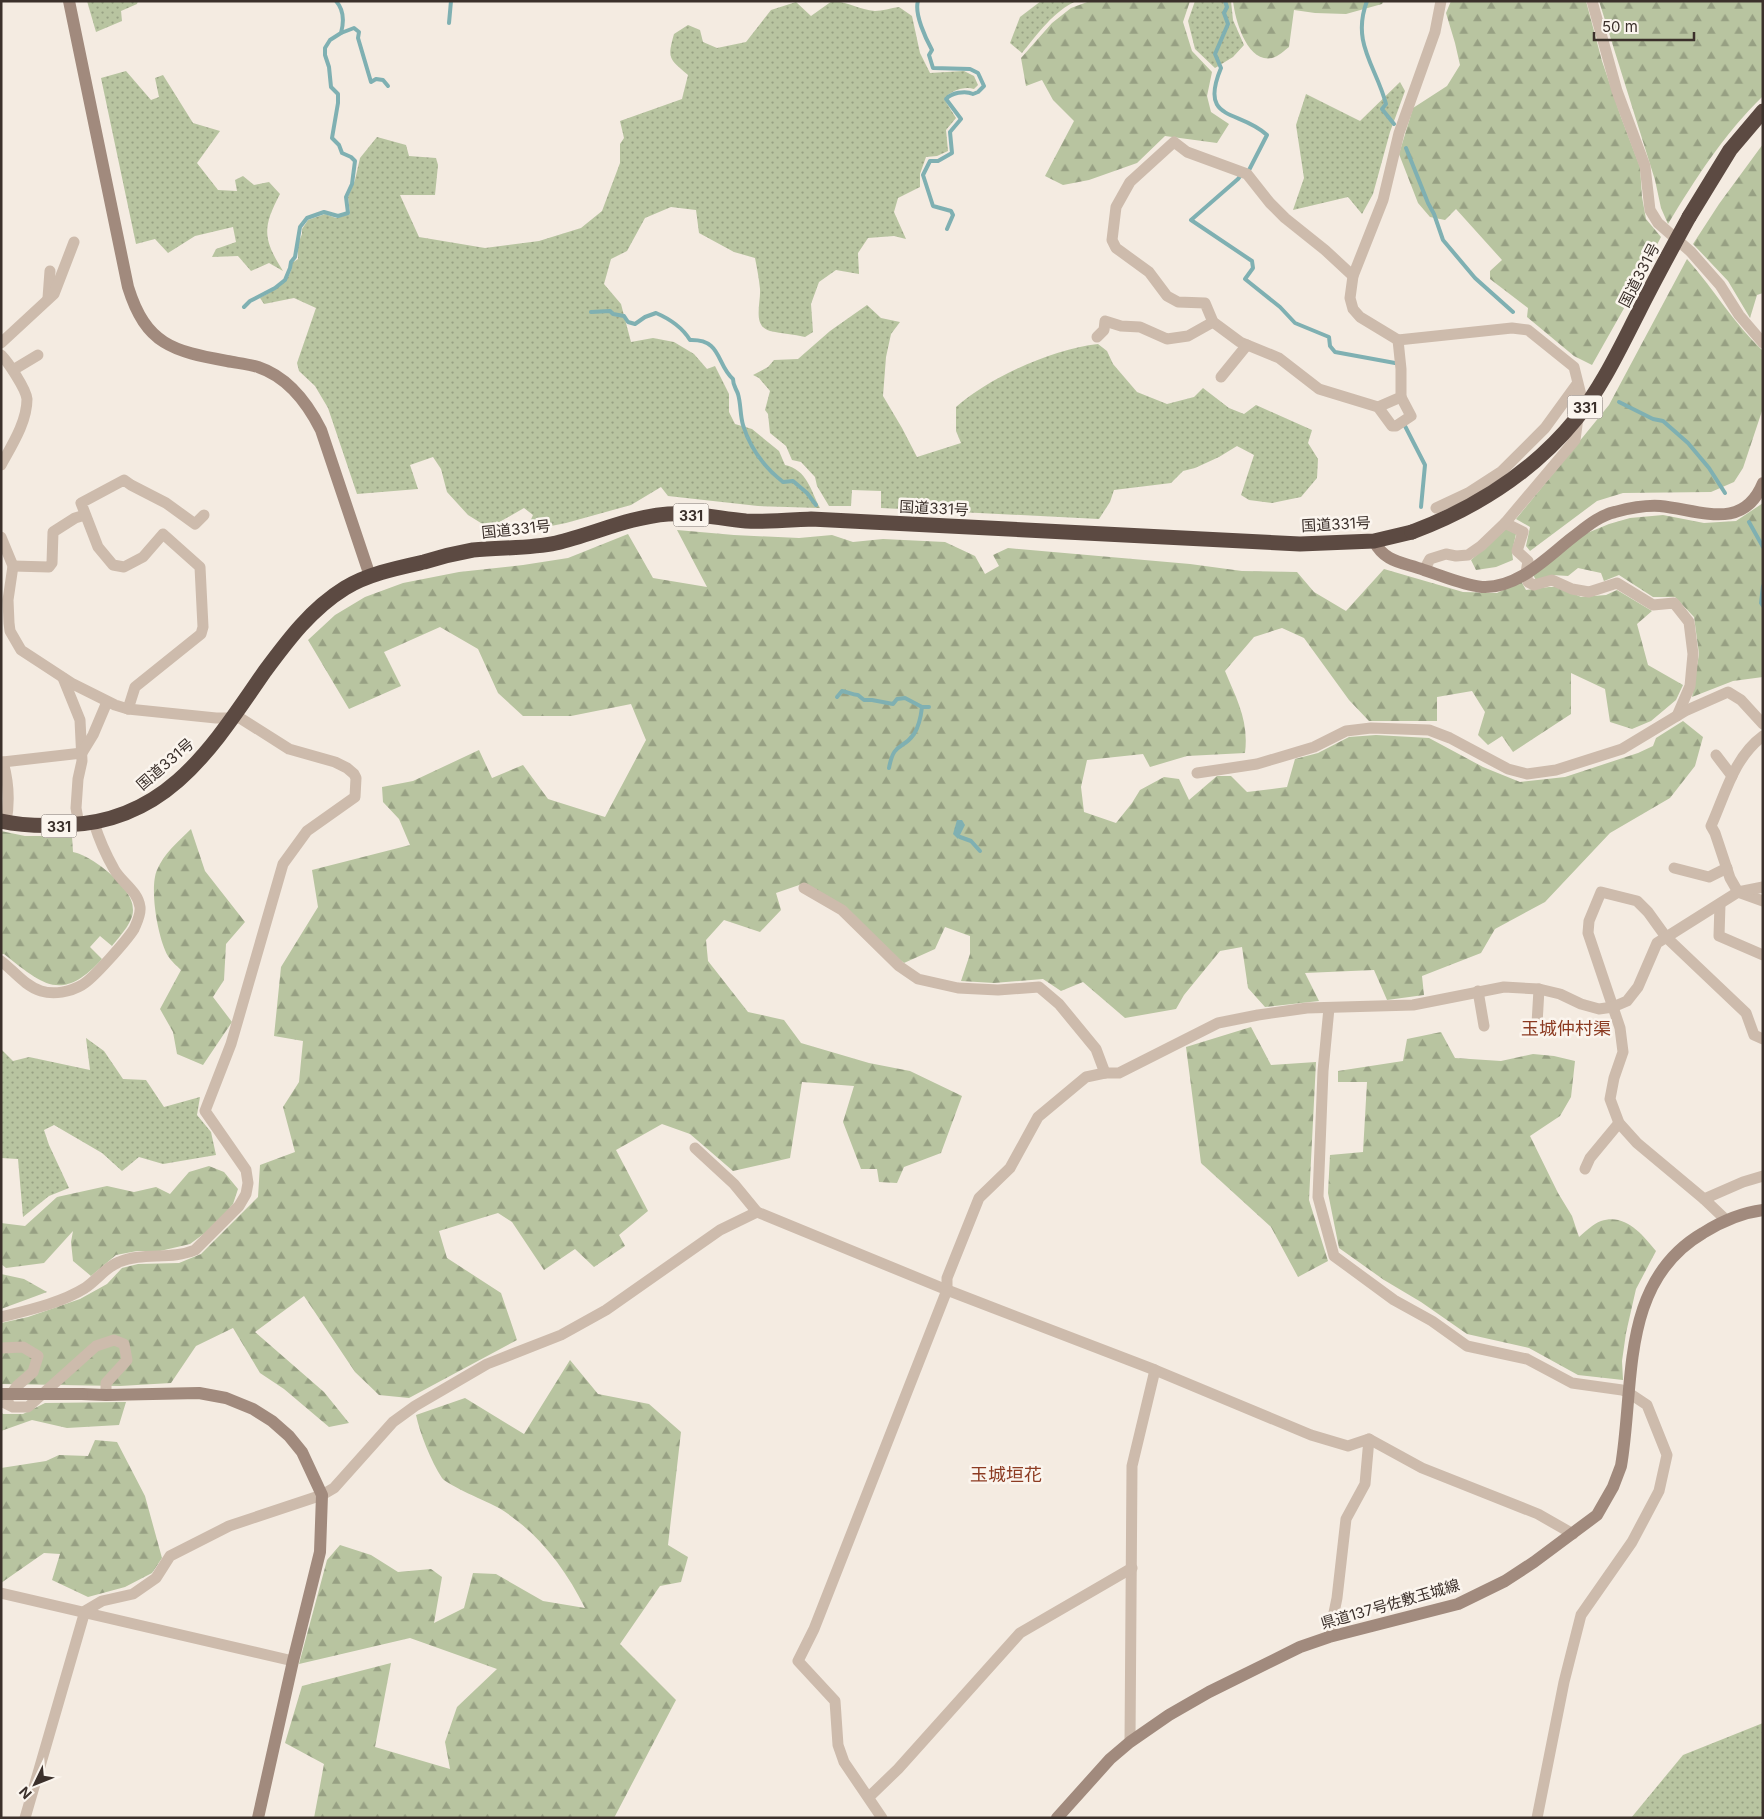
<svg xmlns="http://www.w3.org/2000/svg" width="1764" height="1819" font-family="Inter,'Noto Sans JP',sans-serif">
	<style>
		.grass { fill: url(#grass-dots) }
		.forest { fill: url(#forest-firs) }
		.water { fill: url(#water-ripples) }
		.lines { fill: none; stroke-linecap: round; stroke-linejoin: round }
		.stream { stroke: #7fb0b2; stroke-width: 4 }
		.street { stroke: #cdbbac; stroke-width: 11 }
		.secondary { stroke: #a18a7d; stroke-width: 12 }
		.highway { stroke: #5c4a42; stroke-width: 15 }
		.secondary-bridge { stroke: #a18a7d; stroke-width: 12 }
		.highway-bridge { stroke: #5c4a42; stroke-width: 15 }
		.labels { text-anchor: middle; dominant-baseline: central; stroke-width: 5; stroke-linejoin: round; paint-order: stroke }
		.shield { fill: #fbf5ee; stroke: #756b66; stroke-width: 1 }
		.shield-label { font-size: 14px; font-weight: bold; fill: #3b302b }
		.street-label { font-size: 15px; fill: #3b302b; stroke: #fbf5ee }
		.quarter-label { font-size: 18px; fill: #8c3b22; stroke: #fbf5ee }
	</style>
	<defs>
		<pattern id="grass-dots" width="8" height="8" patternUnits="userSpaceOnUse" patternTransform="scale(1.25)"><rect width="8" height="8" fill="#b8c4a0"/><path d="M2 2h.1M6 6h.1" fill="none" stroke="#97a083" stroke-width="1.8" stroke-linecap="round"/></pattern>
		<pattern id="forest-firs" width="22" height="20" patternUnits="userSpaceOnUse" patternTransform="scale(1.25)"><rect width="22" height="20" fill="#b8c4a0"/><path d="M5 1l3.5 6h-7zM16 11l3.5 6h-7z" fill="#97a083"/></pattern>
		<pattern id="water-ripples" width="26" height="14" patternUnits="userSpaceOnUse" patternTransform="scale(1.25)"><rect width="26" height="14" fill="#7fb0b2"/><path d="M2 4q2-2 4 0t4 0M15 11q2-2 4 0t4 0" fill="none" stroke="#699091"/></pattern>
	</defs>
	<rect width="100%" height="100%" fill="#f4ebe1"/>
	<g class="grass">
		<polygon points="87,1 138,1 137,4 121,11 122,21 96,32"/>
		<path d="M832 1C847 1 860 10 875 11 882 11 891 8 899 7L912 16 920 53 930 73 964 71 974 76 978 85 974 89C964 86 950 91 944 99L956 118 946 130 948 151 937 156 926 157 920 174V187L898 198 894 212 906 239 894 236 868 238 858 253 859 274 836 270 819 282 811 304 813 332 805 337C794 334 782 334 770 331 752 326 761 303 760 289 759 279 757 268 755 258L734 252 699 233 696 210 671 207 645 218 627 251 611 259 604 284 621 304 631 342 653 338 674 342 694 354 707 369 715 366 729 394V412L735 424 752 429 779 451 785 465C807 470 810 489 820 508L758 506 668 496 661 487 631 505 566 523 526 531 533 515 524 508 489 528 468 515 447 492 441 469 433 457 410 465 418 489 357 494 328 408 315 386 299 371 297 363 316 308 294 298 264 304 260 298C274 290 292 282 292 263L298 259V244L302 234V229L308 220 325 214 336 218 350 214 348 197 355 180 360 158 377 137 406 145 409 156 436 158 438 165 435 195H400L419 237 485 248 539 241 581 228 602 211 620 163V144L624 138 620 121 682 99 688 75C669 59 667 59 674 34L688 25 700 30 703 42 717 48 746 42 771 10 796 2 811 16Z"/>
		<path d="M1041 1H1077C1054 10 1037 35 1022 53L1010 43 1020 17Z"/>
		<polygon points="1195,1 1231,1 1233,20 1244,45 1233,57 1215,68 1195,49 1188,21"/>
		<path d="M126 71 151 100 159 97 155 78 163 75 193 123 220 131 197 163 218 190 237 191 235 180 243 176 254 185 269 182 280 194C262 228 263 239 283 271L269 263 251 271 238 256 212 257 216 249 236 242 233 227 195 236 168 253 155 239 136 244 101 78Z"/>
		<polygon points="1400,82 1405,91 1390,132 1373,194 1362,214 1348,197 1293,210 1304,178 1296,125 1306,94 1360,121"/>
		<path d="M867 305 881 318 900 322 891 334 886 357 883 396 902 428 917 457 961 443 956 431V407C990 377 1053 349 1098 344L1107 351 1113 364 1137 392 1167 404 1194 397 1203 388 1229 408 1244 414 1256 405 1312 430 1308 443 1318 459 1317 478 1301 497 1272 503 1249 500 1241 495 1254 455 1237 446 1219 457 1195 468 1183 471 1171 483 1114 490 1110 502 1099 519 881 508V491L852 490 851 506H829L817 486 815 477 801 462 792 460 786 446 770 433 768 414 765 410 770 391 759 378 753 375 768 367 774 360 798 359 830 331Z"/>
		<polygon points="86,1038 104,1051 123,1079 146,1080 164,1107 200,1097 197,1115 211,1132 216,1155 163,1164 139,1157 122,1171 102,1153 54,1125 44,1130 49,1145 69,1188 49,1196 23,1217 18,1159 1,1158 1,1049 13,1061 29,1057 90,1070"/>
		<polygon points="1763,1723 1763,1818 1631,1818 1683,1755"/>
	</g>
	<g class="forest">
		<polygon points="1090,1 1190,1 1183,22 1192,51 1212,72 1207,96 1211,112 1229,124 1217,143 1165,136 1137,163 1089,180 1063,185 1045,176 1074,121 1053,100 1042,80 1026,86 1021,58 1052,23 1071,8"/>
		<path d="M1233 1H1384L1382 4 1346 14 1315 13 1294 10 1289 47C1285 50 1278 57 1272 58 1247 63 1235 20 1233 1Z"/>
		<polygon points="1451,1 1586,1 1602,61 1621,117 1640,167 1642,197 1646,219 1661,237 1627,303 1592,365 1574,356 1527,317 1528,308 1490,279 1490,271 1502,260 1456,209 1445,220 1430,217 1418,203 1399,154 1413,108 1447,86 1460,65 1455,43 1446,13"/>
		<path d="M1599 1H1763V96C1724 134 1696 178 1668 224L1661 208 1655 180Z"/>
		<polygon points="1763,144 1763,293 1757,295 1750,318 1728,281 1693,244 1719,204"/>
		<path d="M1687 259C1714 289 1734 324 1763 351V408L1743 468 1734 482 1711 492 1623 493 1597 501 1530 551 1526 546 1530 527 1516 519 1609 405Z"/>
		<polygon points="1763,503 1763,677 1733,681 1692,697 1699,654 1694,617 1675,597 1653,597 1619,575 1604,581 1601,573 1578,568 1568,576 1553,575 1536,580 1533,575 1580,536 1609,524 1630,518 1663,515 1704,523 1736,521"/>
		<polygon points="1506,529 1516,534 1512,552 1513,560 1496,567 1476,570 1471,560"/>
		<path d="M677 530 734 535 799 538 832 535 853 542 883 539 945 542 975 556 985 574 999 566 993 555 1008 548 1190 564 1242 571 1297 572 1314 592 1346 611 1384 569 1463 592 1497 593 1521 581 1526 590 1549 587H1560L1581 597 1606 595 1617 590 1652 611 1637 624 1648 665 1683 685 1676 700 1651 721 1632 729 1610 722 1605 689 1571 673V714L1513 752 1502 736 1488 745 1478 735 1485 712 1472 691 1437 697V721H1369L1349 700 1304 638 1282 628 1254 637 1225 671C1237 700 1249 721 1245 753L1187 756 1150 767 1143 754 1087 760 1081 787 1084 812 1116 823 1132 803 1140 790 1164 777 1179 779 1189 800 1217 776H1231L1247 792 1287 787 1295 759 1318 753 1349 737 1376 735 1429 738 1483 767 1520 782 1565 777 1638 753 1653 746 1656 738 1683 721 1703 737 1695 766 1670 798 1610 833 1545 902 1495 929 1481 953 1422 976 1424 995 1387 1000 1374 970 1305 973 1319 1001 1265 1007 1248 988 1242 947 1220 951 1184 995 1176 1009 1125 1018 1083 982 1061 991 1043 979 994 983 961 981 970 954V936L945 927 935 949 904 963 805 883 776 893 781 910 760 932 724 920 706 940 708 961 748 1012 784 1020 801 1043 869 1063 910 1071 962 1096 941 1153 904 1167 897 1183 879 1182 877 1169H861L843 1122 854 1086 802 1082 790 1158 733 1171 690 1134 662 1124 616 1150 648 1211 619 1235 625 1246 594 1267 575 1249 544 1270 512 1222 498 1213 439 1231 447 1258 501 1293 517 1340 409 1398 379 1395 355 1372 304 1296 255 1332 324 1392 349 1423 329 1427 284 1389 260 1373 233 1328 196 1346 171 1383 120 1386 1 1384V1323L28 1317 80 1299 107 1284 122 1268 138 1264 179 1263 201 1254 258 1197 260 1165 295 1152 283 1107 299 1082 303 1041 274 1036 281 967 318 907 312 870 410 845 399 819 383 802 382 787 413 781 479 750 492 778 523 765 548 799 605 817 646 740 631 704 571 716H523L498 693 478 649 440 627 384 652 401 686 349 709 308 640 335 615 365 597 403 583 459 572 523 565 568 558 628 534 653 578 707 587Z"/>
		<path d="M191 829 205 871 245 922 226 944 224 980 213 997 232 1022 203 1065 177 1054 173 1032 160 1009 181 970C177 966 171 961 168 956 158 939 149 888 157 870 164 853 178 842 191 829Z"/>
		<path d="M1 831 25 836H72L73 852C93 856 135 889 133 910 133 923 119 937 112 946L100 936 90 947 102 959C62 1003 43 985 4 954H1Z"/>
		<polygon points="1251,1027 1271,1065 1316,1062 1309,1200 1328,1261 1298,1277 1271,1227 1201,1163 1186,1047"/>
		<path d="M1441 1032 1455 1058 1501 1061 1533 1054 1554 1056 1575 1061 1571 1097 1560 1116 1530 1136 1558 1193 1572 1216 1579 1237C1585 1232 1593 1224 1601 1221 1625 1213 1642 1234 1656 1251L1636 1289 1626 1333 1622 1361 1623 1380 1578 1375 1529 1348 1467 1334 1421 1302 1384 1280 1339 1248 1328 1193 1330 1155 1363 1152 1367 1082H1338V1071L1403 1061 1407 1039Z"/>
		<polygon points="209,1166 224,1172 238,1189 233,1204 213,1227 190,1244 160,1251 137,1251 116,1255 91,1276 73,1261 71,1242 73,1231 44,1263 6,1268 1,1264 1,1223 25,1226 57,1197 107,1186 134,1192 156,1187 170,1194 189,1172"/>
		<polygon points="1,1274 24,1279 47,1292 1,1309"/>
		<path d="M570 1360 598 1394 649 1404 681 1432 668 1545 688 1557 681 1582 660 1586 620 1644 676 1700 614 1818H314L324 1764 285 1743 302 1686 391 1663 375 1747 450 1769 445 1742 457 1707 497 1669 410 1638 299 1664 327 1560 340 1545 371 1555 398 1572 431 1569 442 1577 434 1623 464 1608 473 1573 496 1574 543 1601 585 1608C565 1568 538 1532 499 1508 488 1502 447 1485 442 1478 431 1461 420 1434 416 1415L465 1398 524 1434Z"/>
		<polygon points="126,1402 119,1425 67,1428 32,1420 1,1431 1,1412 3,1414 23,1414 45,1403"/>
		<polygon points="95,1440 117,1442 145,1496 162,1558 152,1573 125,1587 88,1597 52,1580 60,1554 44,1553 1,1583 1,1468 46,1461 59,1455 88,1456"/>
	</g>
	<polygon class="water" points="957,820 962,820 965,825 958,839 953,834"/>
	<g class="lines">
		<g class="stream">
			<path d="M918 1C914 14 926 39 932 50L929 55 933 68 970 69 978 73 984 86 978 92 973 94C965 90 951 93 946 99L961 119 950 132 952 153 938 161H930L923 175 933 206 951 211 953 215 947 229"/>
			<path d="M1225 1 1227 7 1224 13 1228 24 1215 54 1221 68C1198 123 1240 109 1267 135L1247 174"/>
			<path d="M1367 1C1351 43 1376 66 1386 104L1382 109 1394 124"/>
			<polyline points="449,23 451,1"/>
			<polyline points="341,33 354,28 359,32 358,38 371,82 376,79 383,80 388,86"/>
			<polyline points="1406,148 1428,203 1434,214 1443,240 1475,278 1513,312"/>
			<polyline points="1241,175 1238,179 1191,220 1252,261 1253,268 1245,279 1280,307 1295,323 1329,337 1330,346 1335,352 1395,363"/>
			<path d="M244 307 250 301 275 288 285 280 290 268 291 262 295 257 300 227 307 218 324 212 338 216 348 213 346 197 352 184 355 161 351 157 342 153 339 145 332 138 338 103V94L331 87 329 67 325 55V48L330 40 341 33C344 22 344 10 336 1"/>
			<path d="M591 312 610 311 613 314 624 316 628 322 635 324 645 317 656 313C670 319 682 327 690 340 722 339 716 364 733 379 733 386 736 388 738 394 741 404 740 415 743 425 750 448 764 467 783 482L793 481 807 493 816 505"/>
			<polyline points="1619,402 1653,419 1663,421 1688,443 1709,468 1725,493"/>
			<polyline points="1405,426 1425,465 1421,507"/>
			<polyline points="1749,522 1763,547"/>
			<polyline points="1763,586 1761,603 1763,606"/>
			<path d="M837 697 842 691C848 692 852 695 858 695L864 700H872L893 704 897 699 905 698 922 707"/>
			<path d="M889 768C894 741 902 751 914 734 919 726 921 716 922 707H929"/>
			<polyline points="960,837 971,841 980,851"/>
		</g>
		<g class="street">
			<polyline points="1592,1 1617,91 1645,166 1650,210 1658,223 1691,252 1720,285 1739,315 1763,343"/>
			<polyline points="1353,276 1325,250 1285,218 1270,203 1247,174 1187,152 1174,142 1130,182 1116,207 1112,240 1116,248 1149,272 1167,296 1178,302 1205,303 1213,322 1240,342 1279,358 1319,389 1378,407 1392,426 1396,426 1411,416 1401,397"/>
			<polyline points="48,298 50,271"/>
			<polyline points="1097,337 1104,330 1105,321 1121,326 1140,327 1167,339 1188,336 1213,322"/>
			<polyline points="1,343 54,294 74,242"/>
			<path d="M1 355C8 362 26 389 27 399 27 422 12 445 1 465"/>
			<polyline points="13,370 38,355"/>
			<polyline points="1221,377 1247,345"/>
			<polyline points="1378,407 1401,397 1401,369 1398,340"/>
			<polyline points="1436,508 1468,493 1502,471 1545,428 1577,384"/>
			<polyline points="1505,523 1523,532 1517,551 1528,561 1526,573 1528,582 1534,585 1552,580 1572,589 1589,592 1617,583 1653,605 1674,603 1689,622 1693,654 1690,686 1677,716"/>
			<path d="M1 537 13 566 8 600 9 623 10 631 21 650 73 684 115 705 128 709 216 718H240L289 749 335 762 347 768 354 774 356 778 355 797 307 831 283 864 231 1044 205 1111 246 1170 248 1183 246 1194 239 1206 195 1250C171 1260 143 1252 119 1262 106 1267 97 1280 85 1288 61 1303 29 1310 1 1317"/>
			<polyline points="13,566 49,567 52,563 53,532 75,518 85,515"/>
			<polyline points="1424,570 1430,559 1446,554 1456,556 1468,555 1481,546 1505,523 1575,440 1581,395 1574,367 1528,330 1512,328 1398,340 1360,317 1353,309 1350,298 1353,276 1383,200 1399,133 1435,32 1441,1"/>
			<polyline points="63,678 80,720 82,761 78,779 76,808 79,825"/>
			<polyline points="128,709 135,687 201,634 203,627 200,567 163,534 143,557 124,567 113,565 98,547 81,503 124,480 131,485 166,503 195,524 204,515"/>
			<path d="M1763 736C1734 757 1725 795 1711 826L1715 833 1730 878 1738 892 1763 901"/>
			<polyline points="1716,755 1732,776"/>
			<path d="M1 762H3C9 783 10 801 6 822"/>
			<polyline points="3,762 82,753 93,735 107,702"/>
			<polyline points="1197,773 1257,764 1314,747 1346,731 1371,728 1429,730 1450,738 1508,769 1527,774 1556,770 1622,749 1685,711 1728,692 1741,700 1763,724"/>
			<polyline points="1674,868 1709,877 1727,868"/>
			<polyline points="804,888 842,910 899,966 918,979 958,988 998,990 1039,987 1059,1004 1096,1049 1105,1073"/>
			<polyline points="1720,904 1719,936 1763,955"/>
			<path d="M1 961C14 971 25 986 41 991 54 995 70 992 82 985 93 979 127 940 134 929 137 922 141 915 140 907 138 891 121 882 114 869 106 855 99 839 94 823"/>
			<polyline points="1478,991 1484,1026"/>
			<polyline points="1329,1008 1323,1071 1318,1197 1334,1256 1394,1300 1432,1321 1467,1346 1527,1359 1572,1383 1622,1390 1629,1393 1647,1405 1667,1455 1659,1491 1632,1542 1581,1615 1564,1682 1537,1818"/>
			<polyline points="1537,1024 1539,989"/>
			<polyline points="695,1148 734,1184 757,1212 947,1290 1155,1370 1311,1435 1348,1446 1369,1439 1422,1468 1538,1514 1573,1534"/>
			<polyline points="1585,1169 1590,1158 1619,1123"/>
			<polyline points="1704,1199 1637,1143 1619,1123 1610,1099 1614,1078 1623,1052 1620,1028 1588,933 1589,921 1601,892 1637,901 1648,912 1666,937 1746,1013 1754,1035 1763,1039"/>
			<polyline points="1725,1219 1704,1199 1743,1182 1763,1176"/>
			<polyline points="1,1348 23,1347 38,1356 33,1372 17,1386 5,1403 13,1407 28,1407 96,1346 114,1340 124,1344 127,1360 106,1383 106,1395"/>
			<polyline points="1,1593 293,1661"/>
			<polyline points="1329,1637 1337,1598 1346,1519 1365,1484 1369,1439"/>
			<polyline points="1130,1742 1132,1466 1155,1370"/>
			<polyline points="869,1797 898,1769 1020,1633 1132,1568"/>
			<polyline points="25,1818 85,1611 102,1601 133,1594 156,1578 170,1556 229,1526 322,1495 334,1488 393,1422 415,1406 487,1364 561,1335 606,1310 720,1230 757,1212"/>
			<polyline points="882,1818 844,1762 838,1745 835,1701 798,1661 814,1629 947,1290 947,1278 979,1198 1010,1168 1038,1117 1086,1077 1105,1073 1119,1073 1218,1023 1258,1015 1307,1008 1413,1005 1504,987 1539,989 1560,994 1581,1004 1599,1009 1613,1007 1627,1001 1638,987 1657,943 1738,892 1763,887"/>
		</g>
		<g class="secondary">
			<path d="M69 1 128 287C146 345 173 351 227 361 237 363 248 364 258 367 288 377 307 402 321 430L370 576"/>
			<path d="M1374 541C1385 563 1403 562 1424 570 1443 576 1462 585 1482 587 1518 589 1547 557 1573 537 1586 527 1600 515 1615 512 1630 508 1646 505 1660 506 1700 510 1743 532 1763 483"/>
			<polyline points="82,1394 106,1395 199,1393 226,1398 253,1409 272,1421 289,1436 302,1452 322,1495 320,1552 293,1661 258,1818"/>
			<path d="M1057 1818 1110 1759 1130 1742 1169 1715 1209 1692 1300 1647 1329 1637 1458 1604 1505 1581 1534 1562 1597 1515 1613 1487 1621 1466C1635 1384 1619 1282 1703 1233 1722 1221 1740 1213 1763 1210"/>
		</g>
		<g class="highway">
			<polyline points="1689,217 1730,150 1763,111"/>
			<path d="M1 821C22 826 44 826 66 825 168 822 213 746 265 671 288 640 311 609 345 588 368 574 397 568 424 562 440 557 456 553 473 550 501 547 529 549 556 543 594 534 629 517 668 514 694 512 721 519 746 521 768 522 790 520 811 519L1300 544 1374 541 1412 532"/>
		</g>
		<polyline class="secondary-bridge" points="1,1394 82,1394"/>
		<path class="highway-bridge" d="M1412 532C1476 508 1532 473 1576 419 1602 387 1620 348 1639 311 1655 279 1672 248 1689 217"/>
	</g>
	<g class="labels">
		<g class="shield">
			<rect x="1567.5" y="395.5" width="35" height="23" rx="4"/>
			<rect x="673.5" y="503.5" width="35" height="23" rx="4"/>
			<rect x="41.5" y="814.5" width="35" height="23" rx="4"/>
		</g>
		<g class="shield-label">
			<text x="1585" y="407">331</text>
			<text x="691" y="515">331</text>
			<text x="59" y="826">331</text>
		</g>
		<g class="street-label">
			<text transform="translate(1639 275) rotate(-63)">国道331号</text>
			<text transform="translate(934 508) rotate(3)">国道331号</text>
			<text transform="translate(1336 524) rotate(-3)">国道331号</text>
			<text transform="translate(516 529) rotate(-6)">国道331号</text>
			<text transform="translate(165 764) rotate(-41)">国道331号</text>
			<text transform="translate(1390 1604) rotate(-16)">県道137号佐敷玉城線</text>
		</g>
		<g class="quarter-label">
			<text x="1566" y="1028">玉城仲村渠</text>
			<text x="1006" y="1474">玉城垣花</text>
		</g>
	</g>
	<rect width="1764" height="1819" fill="none" stroke="#3b302b" stroke-width="5"/>
	<g transform="translate(35 1784) rotate(227)" stroke="#fbf5ee" stroke-width="4" paint-order="stroke">
	<path d="M0-4L9 19L0 12L-9 19Z" fill="#3b302b"/>
	<text y="-8" font-size="14" font-weight="bold" text-anchor="middle" fill="#3b302b">N</text>
	</g>
	<path d="M1594 32v8h100v-8" fill="none" stroke="#3b302b" stroke-width="2.5"/>
	<text x="1602" y="32" font-size="15" fill="#3b302b" stroke="#fbf5ee" stroke-width="4" paint-order="stroke">50 m</text>
</svg>
